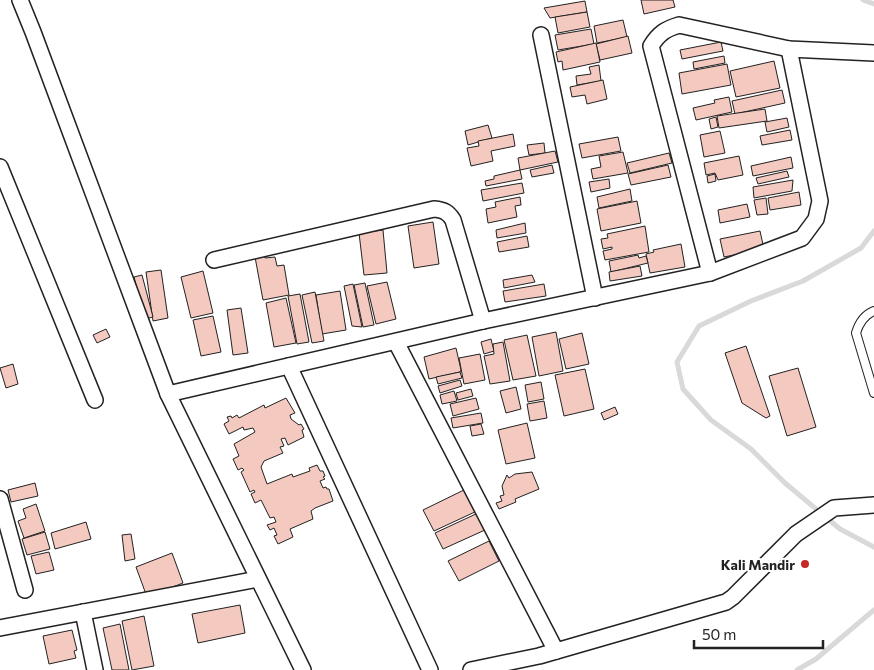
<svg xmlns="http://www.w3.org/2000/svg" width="874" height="670" font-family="Commissioner,sans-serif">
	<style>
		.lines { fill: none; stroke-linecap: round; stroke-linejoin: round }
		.stream { stroke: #d9d9d9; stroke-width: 5 }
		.building { fill: #f3c9c0; stroke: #222 }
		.service-casing { stroke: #222; stroke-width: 10 }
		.minor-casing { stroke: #222; stroke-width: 18 }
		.service { stroke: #fff; stroke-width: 8 }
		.minor { stroke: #fff; stroke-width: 15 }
		.poi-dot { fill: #c62828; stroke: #fff; stroke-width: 2 }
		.labels { text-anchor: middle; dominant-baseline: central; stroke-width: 4; stroke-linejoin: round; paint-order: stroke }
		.poi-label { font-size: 14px; font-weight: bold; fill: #222; stroke: #fff; text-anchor: end }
	</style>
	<rect width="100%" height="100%" fill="#fff"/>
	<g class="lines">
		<g class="stream">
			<polyline points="863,0 874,4"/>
			<polyline points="874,231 861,248 803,281 751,301 699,326 677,362 683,389 711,420 751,449 785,483 840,529 874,547"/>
			<polyline points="797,670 816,659 874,610"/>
		</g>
	</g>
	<g class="building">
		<polygon points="641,0 673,0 675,7 644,14"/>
		<polygon points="585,1 587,12 550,18 544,8"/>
		<polygon points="587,12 590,27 558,33 555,17"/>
		<polygon points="623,20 627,37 597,43 594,26"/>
		<polygon points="591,29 594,44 558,50 555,35"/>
		<polygon points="628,36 632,53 600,60 596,44"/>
		<polygon points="721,42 723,51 682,59 680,50"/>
		<polygon points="596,43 600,62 563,70 562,61 558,62 556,52"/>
		<polygon points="724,56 725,63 694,69 693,62"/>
		<polygon points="774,61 780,88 736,97 730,71"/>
		<polygon points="727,64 731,85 682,94 679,73"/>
		<polygon points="599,65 601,81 577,85 576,76 591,74 589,67"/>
		<polygon points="603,80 607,99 587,104 585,95 572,97 570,87"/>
		<polygon points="782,90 785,103 735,114 732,101"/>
		<polygon points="729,97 732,112 696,120 693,108 715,103 714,100"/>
		<polygon points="765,109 767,121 719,128 717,116"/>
		<polygon points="716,117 718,127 711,129 709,119"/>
		<polygon points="787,118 789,127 767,132 765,122"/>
		<polygon points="488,125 492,138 468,145 465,131"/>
		<polygon points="790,130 792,140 762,145 760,136"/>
		<polygon points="720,131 725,153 704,157 700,135"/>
		<polygon points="513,134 515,146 491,151 493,161 471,166 467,148 479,146 478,141"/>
		<polygon points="618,137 621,151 582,158 579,144"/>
		<polygon points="544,143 545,153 529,155 527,145"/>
		<polygon points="555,151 558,162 520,170 518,158"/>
		<polygon points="623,152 628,173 593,179 591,169 601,167 599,156"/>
		<polygon points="669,153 672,163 630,173 627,163"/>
		<polygon points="739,156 743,175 718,180 715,173 706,175 704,163"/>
		<polygon points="791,157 793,168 753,176 751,166"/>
		<polygon points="552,165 554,173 532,177 530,170"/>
		<polygon points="668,165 671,177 631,185 628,174"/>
		<polygon points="520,170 522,179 486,186 485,181 494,179 494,176"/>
		<polygon points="787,171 789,177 758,184 756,178"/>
		<polygon points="715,174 716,181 708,183 707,176"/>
		<polygon points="609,179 610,188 591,192 589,182"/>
		<polygon points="793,180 792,191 754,198 753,187"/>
		<polygon points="522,183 524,193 483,201 481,190"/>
		<polygon points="630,189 632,201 599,208 597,197"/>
		<polygon points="799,192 801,205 770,210 768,198"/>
		<polygon points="520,197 521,205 515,206 517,217 488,223 486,209 496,207 495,202"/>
		<polygon points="766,198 768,214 757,215 754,200"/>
		<polygon points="637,201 641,223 601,231 597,209"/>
		<polygon points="747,204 750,217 720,223 718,210"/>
		<polygon points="433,222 439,264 414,268 408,226"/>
		<polygon points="525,223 526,233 497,238 496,230"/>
		<polygon points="645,226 649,252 605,260 603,251 612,249 612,247 603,249 601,239 608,238 607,234"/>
		<polygon points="383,230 387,273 364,275 359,233"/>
		<polygon points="760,231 764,249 724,257 720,239"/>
		<polygon points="527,236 529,247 499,252 497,242"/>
		<polygon points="681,244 685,267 650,273 646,254 654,252 653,250"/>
		<polygon points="264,255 265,258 275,257 277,266 284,265 289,295 263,300 255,257"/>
		<polygon points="638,255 639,258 646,256 648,263 611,272 609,261"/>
		<polygon points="640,266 642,276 610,281 609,272"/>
		<polygon points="161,270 168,318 153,321 146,272"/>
		<polygon points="203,271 213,313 191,318 181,277"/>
		<polygon points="142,275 153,317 145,319 134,277"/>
		<polygon points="532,275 535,282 504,288 503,280"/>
		<polygon points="387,282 396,319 376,324 367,286"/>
		<polygon points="365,283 374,325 363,327 354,285"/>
		<polygon points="353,284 362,327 352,326 344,286"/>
		<polygon points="544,284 546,296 505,302 503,291"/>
		<polygon points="340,291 346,330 322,334 316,295"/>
		<polygon points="315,292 324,341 312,343 302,295"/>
		<polygon points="300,294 309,342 297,344 288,296"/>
		<polygon points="286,298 296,343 274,347 266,303"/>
		<polygon points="241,308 248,353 233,355 227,310"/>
		<polygon points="213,316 221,352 201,356 193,320"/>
		<polygon points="106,329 110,337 97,343 93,335"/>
		<polygon points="556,332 563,371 539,376 532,337"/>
		<polygon points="582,333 589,364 566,369 559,339"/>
		<polygon points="527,335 536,376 513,380 504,340"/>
		<polygon points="491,339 494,351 484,354 481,342"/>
		<polygon points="503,342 510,381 490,384 484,356 494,354 493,344"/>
		<polygon points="746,346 770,416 766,418 742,403 725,353"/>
		<polygon points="456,348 461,370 460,372 429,379 424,357"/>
		<polygon points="480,354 485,380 464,384 459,358"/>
		<polygon points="13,364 18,384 6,388 0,368"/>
		<polygon points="798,368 816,427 787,436 769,376"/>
		<polygon points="585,369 594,409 564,416 555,375"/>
		<polygon points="460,372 462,378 438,384 436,377"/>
		<polygon points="460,380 462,386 440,393 438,386"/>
		<polygon points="541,382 544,399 528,402 525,385"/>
		<polygon points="516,387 521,409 506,413 500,391"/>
		<polygon points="471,389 473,396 458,400 456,393"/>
		<polygon points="454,391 457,401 442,404 440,395"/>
		<polygon points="286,398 295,413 290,415 291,419 299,425 301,424 304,429 302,430 304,437 288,445 285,438 281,439 284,446 280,447 283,453 264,461 261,467 267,484 292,474 293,477 310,471 309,468 317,465 320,471 323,471 325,476 323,477 325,479 320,481 323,488 326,487 327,489 329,489 333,501 315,508 311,511 313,519 290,529 293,537 278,544 274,536 277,535 274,528 270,530 267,525 276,522 274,517 270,518 261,500 255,503 251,494 255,492 254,490 250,492 241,472 244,470 242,468 238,470 233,459 239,456 234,444 255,432 253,428 244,430 243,427 229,434 224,424 229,421 227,417 231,416 232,418 237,415 239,418 264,405 265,408"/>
		<polygon points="476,398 479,409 453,416 450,404"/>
		<polygon points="544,401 547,418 530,421 527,404"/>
		<polygon points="615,407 618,414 604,420 601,413"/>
		<polygon points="481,413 483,423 453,428 451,418"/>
		<polygon points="527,423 535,458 506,464 498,430"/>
		<polygon points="481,424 484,434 472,436 470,426"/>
		<polygon points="532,472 539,489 515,499 516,502 499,509 496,503 502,501 500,496 504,495 502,486 507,475 509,478 515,474"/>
		<polygon points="35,483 38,496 11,502 8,490"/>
		<polygon points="466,489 477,511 434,531 423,510"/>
		<polygon points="36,504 45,531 24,538 18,521 26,518 23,509"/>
		<polygon points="478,513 478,518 484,516 483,526 485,530 443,549 435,533"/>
		<polygon points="86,522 91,539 55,549 51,533"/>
		<polygon points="45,532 50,549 27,555 22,539"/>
		<polygon points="131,534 135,559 125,561 122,535"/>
		<polygon points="489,541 499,561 459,581 448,561"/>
		<polygon points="49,552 54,570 36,574 31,556"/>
		<polygon points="172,553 183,583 147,597 136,567"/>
		<polygon points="240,605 245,633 198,643 192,614"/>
		<polygon points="144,616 154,666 132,670 122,621"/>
		<polygon points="120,624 129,670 112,670 103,628"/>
		<polygon points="72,630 77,650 74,651 76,658 49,664 43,636"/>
	</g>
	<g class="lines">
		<defs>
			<path id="service" d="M874 311C864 315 859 323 856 333L874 393"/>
			<g id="minor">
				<polyline points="20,0 33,32 168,394 303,670"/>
				<polyline points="541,35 595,298"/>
				<polyline points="0,167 95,400"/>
				<path d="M214 260 434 209C444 210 448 212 453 220L483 321"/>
				<path d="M710 273 651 46C659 33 666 29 679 25L789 49 874 53"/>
				<polyline points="396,342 556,651"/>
				<polyline points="289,366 430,670"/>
				<polyline points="168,394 483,321 710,273 802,238 816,219 820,201 789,49"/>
				<polyline points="0,499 25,590"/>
				<polyline points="83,612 95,670"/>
				<polyline points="0,628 258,579"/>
				<polyline points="471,670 539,656 726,602 733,597 796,534 834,508 874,505"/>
			</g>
		</defs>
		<use href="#service" class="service-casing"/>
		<use href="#minor" class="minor-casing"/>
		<use href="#service" class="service"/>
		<use href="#minor" class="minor"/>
	</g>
	<circle class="poi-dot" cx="805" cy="564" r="5"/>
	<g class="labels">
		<g class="poi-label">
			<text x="795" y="564">Kali Mandir</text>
		</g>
	</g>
	<path d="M694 640v8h129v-8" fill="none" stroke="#222222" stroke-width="2.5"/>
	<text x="702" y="640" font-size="15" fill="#222222" stroke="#ffffff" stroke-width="4" paint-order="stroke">50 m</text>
</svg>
